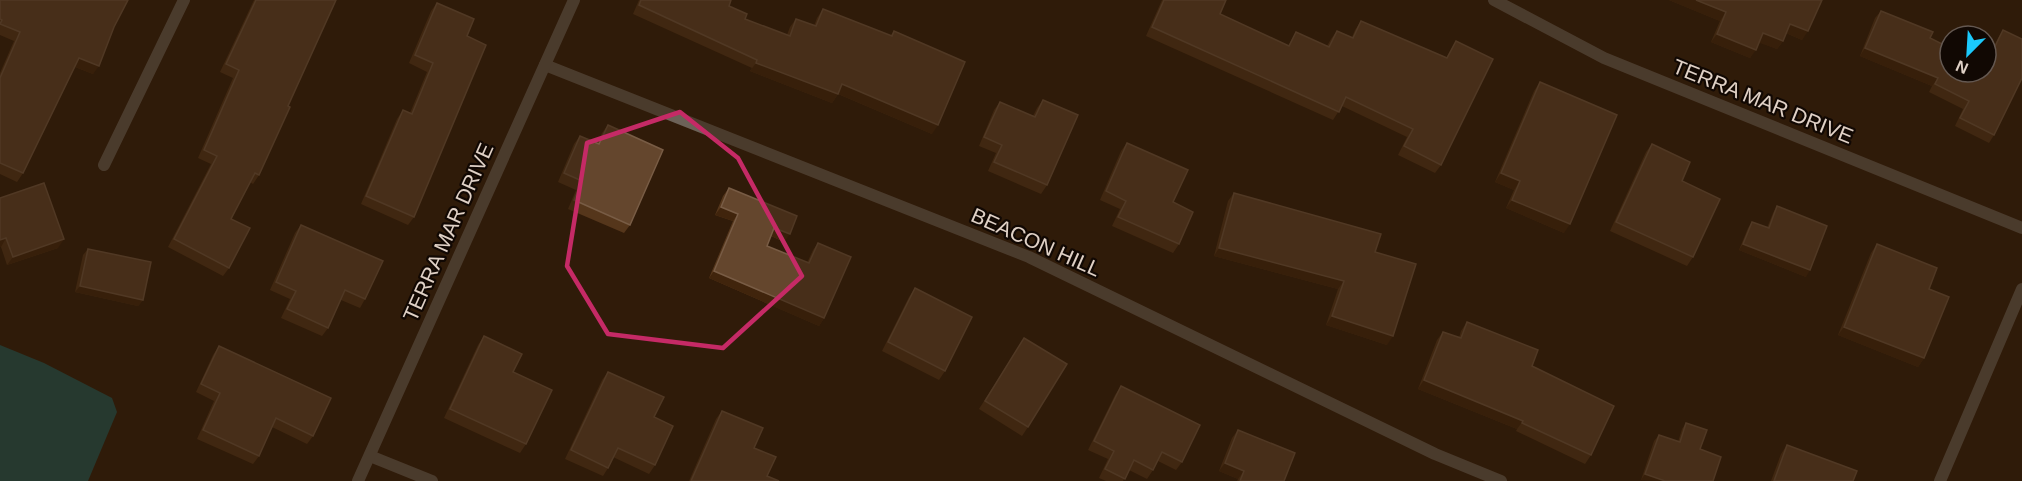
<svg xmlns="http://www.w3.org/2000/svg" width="2022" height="481" font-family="Helvetica,sans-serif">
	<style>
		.water { fill: #1c5d5e }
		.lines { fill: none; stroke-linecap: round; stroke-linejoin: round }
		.minor { stroke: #6c6258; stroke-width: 12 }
		.wall { fill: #55361b }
		.shaded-wall { fill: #40240c }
		.building { fill: #64462d; stroke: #785c45; stroke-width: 1.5 }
		.marked { fill: none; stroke: #c52a66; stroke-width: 4.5; stroke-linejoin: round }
		.labels { text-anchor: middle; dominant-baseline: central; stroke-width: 4.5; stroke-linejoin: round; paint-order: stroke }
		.street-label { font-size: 21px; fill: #e0d1c6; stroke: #110803 }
	</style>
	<rect width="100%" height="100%" fill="#301b09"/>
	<polygon class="water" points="0,345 44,363 112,398 117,412 88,481 0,481"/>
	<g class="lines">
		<g class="minor">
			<polyline points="1494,0 1604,58 2022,228"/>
			<polyline points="545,65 1029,257 1435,454 1501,481"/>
			<polyline points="104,165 184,0"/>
			<polyline points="370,456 432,481"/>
			<polyline points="358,481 574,0"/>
			<polyline points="1940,481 2022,289"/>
		</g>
	</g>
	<g class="wall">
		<polygon points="0,0 114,27 93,74 75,67 23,173 17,182 0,174 0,73 14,41 0,35"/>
		<polygon points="254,0 336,0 288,106 259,175 253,184 250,182 231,219 229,268 223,276 168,247 211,164 198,158 233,78 220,72"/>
		<polygon points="639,0 731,0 729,6 745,19 787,35 790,27 796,19 814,26 817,18 823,9 890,36 894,31 932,134 838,94 832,103 750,71 752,68 633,14"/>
		<polygon points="1162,0 1226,0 1220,14 1288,46 1296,32 1327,46 1331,39 1337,31 1352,37 1355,30 1361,21 1446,58 1456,41 1441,165 1435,173 1398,155 1407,137 1342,106 1333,120 1146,36"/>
		<polygon points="1669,0 1822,0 1802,40 1786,33 1783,41 1777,49 1759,42 1750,58 1711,42 1720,21"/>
		<polygon points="437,3 467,36 414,217 408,225 361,204 397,119 403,110 410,113 427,72 409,63 431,11"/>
		<polygon points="1881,11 1930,38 1986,72 1986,63 1998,38 2003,30 1994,135 1989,143 1955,126 1963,109 1929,92 1932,86 1860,56 1875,18"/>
		<polygon points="1540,82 1564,233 1506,208 1514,190 1495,182 1534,91"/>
		<polygon points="1043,100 1047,185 1041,194 988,171 996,153 979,146 994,110 1000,102 1033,116 1037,108"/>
		<polygon points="608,125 630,225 624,233 568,209 576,190 558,182 574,144 580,136 597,143 602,133"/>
		<polygon points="1127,143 1173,202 1179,244 1173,253 1112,226 1120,209 1100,200 1121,151"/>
		<polygon points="1652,144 1682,181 1693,257 1687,266 1610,231 1646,152"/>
		<polygon points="729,188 784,242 771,236 767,246 807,263 813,250 818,243 824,318 819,326 709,278 733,221 715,215 723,196"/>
		<polygon points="1234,193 1375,252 1387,345 1326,325 1338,289 1214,256 1228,201"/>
		<polygon points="0,198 58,248 7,265 1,247"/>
		<polygon points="1777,206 1806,277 1739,250 1748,228 1752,222 1767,228 1773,213"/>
		<polygon points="301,225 365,299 360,308 341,300 328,328 322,336 281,318 290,299 270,290 295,233"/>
		<polygon points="1877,244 1929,289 1924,358 1918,367 1838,335 1871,253"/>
		<polygon points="88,249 143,300 138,306 75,292 83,255"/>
		<polygon points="915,288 945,371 939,380 882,351 909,297"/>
		<polygon points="1467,322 1532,366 1591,455 1585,464 1516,431 1517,429 1418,389 1437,340 1443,332 1459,338 1461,331"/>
		<polygon points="484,336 513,372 526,444 520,453 444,418 478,345"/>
		<polygon points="1024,338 1028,427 1022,436 979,409"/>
		<polygon points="219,346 313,436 307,444 272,427 259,456 253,464 197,439 214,401 196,392 213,355"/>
		<polygon points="608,372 654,417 655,465 649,474 613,457 608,468 603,476 565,459 602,380"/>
		<polygon points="1121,386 1182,462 1176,470 1158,461 1153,470 1147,479 1129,470 1123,481 1106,481 1099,478 1108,459 1088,450 1115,395"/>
		<polygon points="722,411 754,448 767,476 779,481 689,481 716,419"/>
		<polygon points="1686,423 1700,449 1713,481 1641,480 1654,441 1659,435 1678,442 1682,429"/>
		<polygon points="1238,430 1284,481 1237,481 1238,479 1219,471 1232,438"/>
		<polygon points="1787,445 1853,481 1771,481 1781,454"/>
	</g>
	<g class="shaded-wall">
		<polygon points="1669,0 1696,0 1726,12 1720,21"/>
		<polygon points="1790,24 1808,31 1802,40 1784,32"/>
		<polygon points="1763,33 1783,41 1777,49 1757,42"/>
		<polygon points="1717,34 1756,50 1750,58 1711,42"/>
		<polygon points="1865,48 1938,78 1932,86 1860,56"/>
		<polygon points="79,58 99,66 93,74 73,66"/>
		<polygon points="756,63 838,94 832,103 750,71"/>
		<polygon points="842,84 938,125 932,134 836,93"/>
		<polygon points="1501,173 1520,181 1514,190 1495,182"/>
		<polygon points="1512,200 1570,224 1564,233 1506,208"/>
		<polygon points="721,207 738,214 733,221 715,215"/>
		<polygon points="774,228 790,234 784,242 769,235"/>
		<polygon points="6,238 1,247 0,247 0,240"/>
		<polygon points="64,239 58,248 7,265 13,257"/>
		<polygon points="1743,244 1810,270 1806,277 1739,250"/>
		<polygon points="1219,248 1344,281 1338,289 1214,256"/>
		<polygon points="714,271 824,318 819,326 709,278"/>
		<polygon points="80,286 143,300 138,306 75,292"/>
		<polygon points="1332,316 1393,336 1387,345 1326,325"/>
		<polygon points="1844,327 1924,358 1918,367 1838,335"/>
		<polygon points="1424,380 1523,421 1517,429 1418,389"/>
		<polygon points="1225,463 1244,471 1238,479 1219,471"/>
		<polygon points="1645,474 1665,481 1641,480"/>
	</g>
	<g class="building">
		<polygon points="0,0 128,0 114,27 99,66 79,58 23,173 0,163 0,78 20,32 0,24 2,20 0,19"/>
		<polygon points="256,0 336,0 288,106 290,107 259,175 255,173 231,219 250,228 229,268 174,239 217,156 204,150 239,70 226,64"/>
		<polygon points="641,0 731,0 729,6 747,14 745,19 790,36 796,19 816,26 823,9 892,36 894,31 965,62 938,125 842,84 838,94 756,63 757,60 639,5"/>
		<polygon points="1164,0 1226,0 1220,14 1289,46 1296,32 1329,47 1337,31 1353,38 1361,21 1447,58 1456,41 1493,59 1441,165 1404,146 1413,129 1346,97 1339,112 1152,27"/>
		<polygon points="1696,0 1822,0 1808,31 1790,24 1783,41 1763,33 1756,50 1717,34 1726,12"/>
		<polygon points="437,3 474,19 467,36 486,45 414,217 366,196 403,110 412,114 433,63 415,55"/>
		<polygon points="1881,11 1933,32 1930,38 1950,48 1950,72 1986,72 1986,65 2003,30 2022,39 2022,78 1994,135 1960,118 1969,101 1935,84 1938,78 1865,48"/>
		<polygon points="1540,82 1617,115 1570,224 1512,200 1520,181 1501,173"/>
		<polygon points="1043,100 1078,115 1047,185 994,162 1002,145 984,137 1000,102 1035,117"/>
		<polygon points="608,125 663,150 630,225 574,200 582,181 564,173 580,136 599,144"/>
		<polygon points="1127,143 1188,170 1173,202 1193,212 1179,244 1118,217 1126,201 1106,191"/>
		<polygon points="1652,144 1690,162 1682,181 1720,199 1693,257 1616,222"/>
		<polygon points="44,183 64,239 13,257 6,238 0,240 0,198"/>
		<polygon points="729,188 797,216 790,234 774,228 767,246 809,263 818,243 851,257 824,318 714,271 738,214 721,207"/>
		<polygon points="1234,193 1381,234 1375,252 1416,264 1393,336 1332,316 1344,281 1219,248"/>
		<polygon points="1777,206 1827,226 1810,270 1743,244 1752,222 1769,228"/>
		<polygon points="301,225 383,261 365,299 345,290 328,328 287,309 296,291 276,282"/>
		<polygon points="1877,244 1937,268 1929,289 1949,297 1924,358 1844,327"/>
		<polygon points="88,249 151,262 143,300 80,286"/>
		<polygon points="915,288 972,317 945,371 888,342"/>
		<polygon points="1467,322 1538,350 1532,366 1614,406 1591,455 1522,423 1523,421 1424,380 1443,332 1461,338"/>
		<polygon points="484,336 522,354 513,372 552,390 526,444 450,409"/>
		<polygon points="1024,338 1067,364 1028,427 985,401"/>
		<polygon points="219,346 331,398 313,436 276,418 259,456 203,430 220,393 201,384"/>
		<polygon points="608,372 664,397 654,417 673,426 655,465 618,448 608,468 571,450"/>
		<polygon points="1121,386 1200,425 1182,462 1162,452 1153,470 1134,460 1125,479 1105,469 1114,451 1094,441"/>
		<polygon points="722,411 763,428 754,448 776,457 767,476 779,481 691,481"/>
		<polygon points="1686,423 1707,430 1700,449 1721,457 1713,481 1665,481 1645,474 1659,435 1680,442"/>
		<polygon points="1238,430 1295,453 1284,481 1240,481 1244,471 1225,463"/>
		<polygon points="1787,445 1857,471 1853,481 1774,481"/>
	</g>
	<path d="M0 0H2022V481H0ZM680 112 738 158 802 276 723 348 608 334 567 266 587 143Z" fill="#301b09" fill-opacity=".55" fill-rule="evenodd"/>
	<path class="marked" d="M680 112 738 158 802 276 723 348 608 334 567 266 587 143Z"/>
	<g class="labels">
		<g class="street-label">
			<text transform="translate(1763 101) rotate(22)">TERRA MAR DRIVE</text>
			<text transform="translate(448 232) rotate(-66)">TERRA MAR DRIVE</text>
			<text transform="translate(1036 242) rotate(24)">BEACON HILL</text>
		</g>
	</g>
	<g transform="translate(1968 54) rotate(204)"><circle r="28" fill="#110803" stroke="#645851" stroke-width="1.5"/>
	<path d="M0-4.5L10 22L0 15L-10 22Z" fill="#1bc9fc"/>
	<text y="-9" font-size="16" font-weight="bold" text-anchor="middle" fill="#e0d1c6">N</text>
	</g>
</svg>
